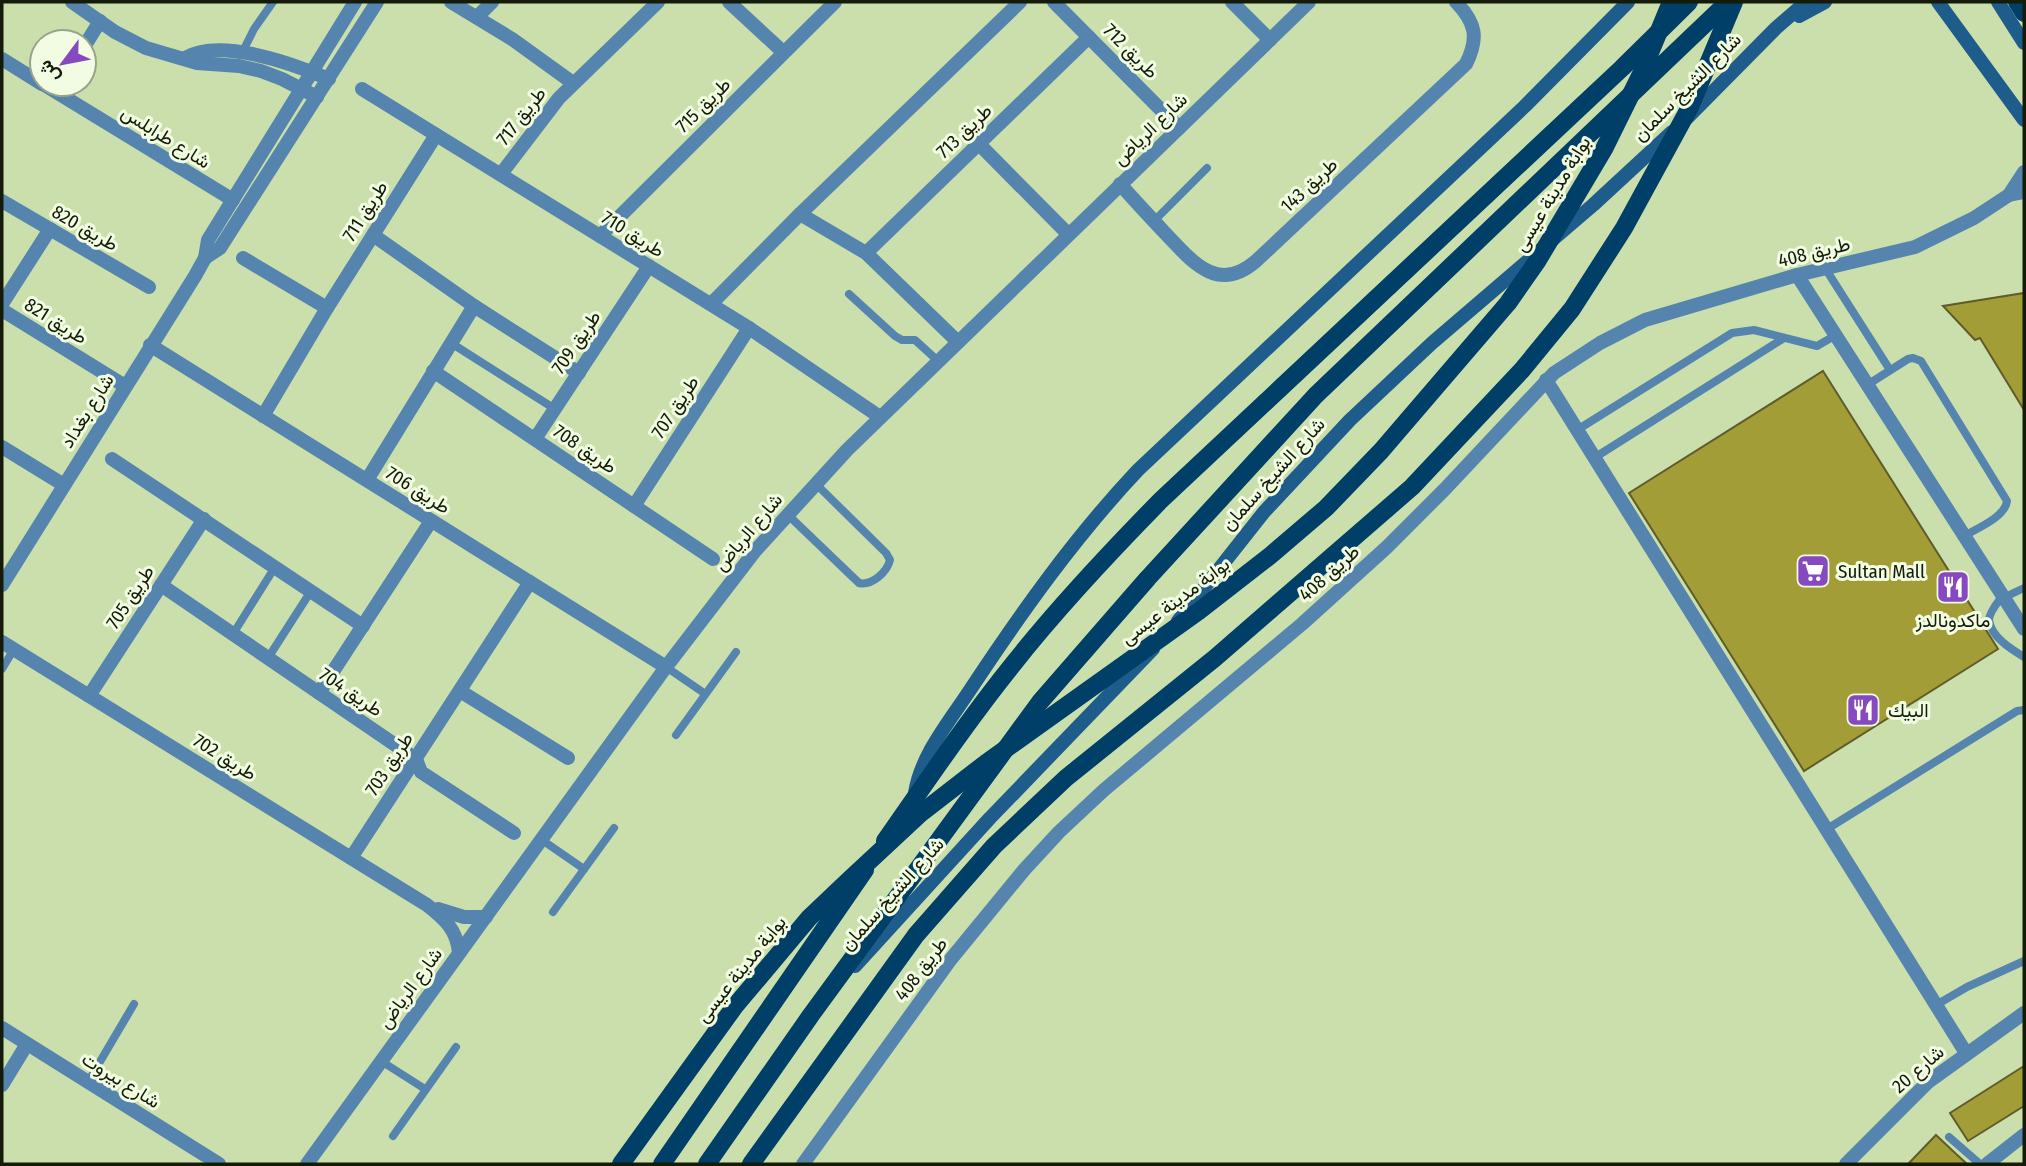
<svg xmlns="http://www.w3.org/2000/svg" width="2026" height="1166" font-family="'Fira Sans Condensed',Vazirmatn,sans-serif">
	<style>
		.building { fill: #a39d38; stroke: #5f5c29; stroke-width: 2 }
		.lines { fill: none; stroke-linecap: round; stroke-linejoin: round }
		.service { stroke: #5585ae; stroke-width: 8 }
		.minor { stroke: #5585ae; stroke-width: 14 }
		.tertiary { stroke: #5585ae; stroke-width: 14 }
		.secondary { stroke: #1e5c8b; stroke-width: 14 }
		.primary { stroke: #003f68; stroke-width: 18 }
		.primary-bridge { stroke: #003f68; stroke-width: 18 }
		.labels { text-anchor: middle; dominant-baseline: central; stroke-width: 6; stroke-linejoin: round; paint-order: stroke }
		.street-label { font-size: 19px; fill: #141b08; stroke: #f1fce2 }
		.poi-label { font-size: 19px; fill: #141b08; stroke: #f1fce2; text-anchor: start }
	</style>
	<rect width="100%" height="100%" fill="#cbdfac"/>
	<g class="building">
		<polygon points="2024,293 2024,410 1980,338 1975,340 1943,306"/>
		<polygon points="1823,371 1998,649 1804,771 1629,493"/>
		<polygon points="2024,1066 2024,1106 1968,1141 1950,1113"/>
		<polygon points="1936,1135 1954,1152 1967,1164 1908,1164"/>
	</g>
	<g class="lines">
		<g class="service">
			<polyline points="242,53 254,29 273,2"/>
			<polyline points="1154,221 1207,168"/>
			<polyline points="1825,268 1890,370"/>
			<polyline points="849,294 895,336 902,340 915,340 938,361"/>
			<polyline points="451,343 555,409"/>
			<path d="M1867 385 1908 359 1913 358 1921 361 2007 501C2005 517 1978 528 1964 536"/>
			<polyline points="1577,430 1732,333 1754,330 1817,346 1836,335"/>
			<polyline points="1594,458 1784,338"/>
			<path d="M787 514 859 583C872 586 887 572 890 560L886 553 815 483"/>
			<path d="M2003 595C1999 601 1989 612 1989 620 1991 637 2011 649 2024 657"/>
			<polyline points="2005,597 2024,588"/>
			<polyline points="233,634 275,567"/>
			<polyline points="268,658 311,591"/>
			<polyline points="666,667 704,693"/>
			<polyline points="2,669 14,649"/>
			<polyline points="676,735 736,652"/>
			<polyline points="1827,829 2017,711 2024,710"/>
			<polyline points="542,840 584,869"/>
			<polyline points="553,912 614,828"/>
			<polyline points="1936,1005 1967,987 2024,961"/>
			<polyline points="381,1061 425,1089"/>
			<polyline points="88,1082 134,1004"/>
			<polyline points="393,1136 456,1047"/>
			<polyline points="1949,1137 1980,1164"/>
		</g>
		<g class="minor">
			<polyline points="72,2 115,32 146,48 197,63 239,66 261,71 282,79 317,97"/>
			<polyline points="451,2 512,39 573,83"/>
			<polyline points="729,2 783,52"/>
			<polyline points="1054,2 1179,128"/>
			<polyline points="1232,2 1270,40"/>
			<polyline points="477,17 492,2"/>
			<polyline points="84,47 100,21"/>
			<path d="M185 58C220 37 293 64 329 79"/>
			<polyline points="2,59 42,84"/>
			<polyline points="43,84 233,200"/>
			<polyline points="362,89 749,328 880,417"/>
			<polyline points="979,144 1068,234"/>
			<polyline points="501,174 559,98 658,2"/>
			<path d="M1120 184C1135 201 1150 217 1165 233 1191 260 1217 295 1256 261L1466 64C1479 38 1476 23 1456 2"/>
			<polyline points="2009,195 2024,172"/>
			<polyline points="2,201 149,287"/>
			<polyline points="800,214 866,253 958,342"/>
			<polyline points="373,235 474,306 579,373"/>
			<polyline points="600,236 835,2"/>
			<polyline points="866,253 1089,37"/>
			<polyline points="243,258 327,308"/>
			<polyline points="1797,275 2024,629"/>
			<polyline points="2,304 50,229"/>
			<polyline points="711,304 800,214 1020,2"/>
			<polyline points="2,310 125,386"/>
			<polyline points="150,345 666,667"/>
			<polyline points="433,371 713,559"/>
			<polyline points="1546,380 1966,1053"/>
			<polyline points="263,416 327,308 436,135"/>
			<polyline points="535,439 649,266"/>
			<polyline points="2,447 64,485"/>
			<polyline points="112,459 363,626"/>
			<polyline points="367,480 474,306"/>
			<polyline points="634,506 749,328"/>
			<polyline points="161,585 416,759 421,772 514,833"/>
			<path d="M2 642 427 905C445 919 457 930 459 953"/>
			<polyline points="460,691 568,758"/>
			<polyline points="319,693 431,521"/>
			<polyline points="89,696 204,519"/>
			<polyline points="351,858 530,582"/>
			<polyline points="438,909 464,917 486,917"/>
			<polyline points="2,1028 219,1164"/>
			<polyline points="2,1085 27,1044"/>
			<polyline points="307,1164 666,667 755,551 847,450 1309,2"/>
			<polyline points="803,1164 951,959 1024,870 1059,832 1104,790 1302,624 1387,547 1445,489 1554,373 1600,343 1645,320 1797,275 1915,247 1974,218 2009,195 2024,192"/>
			<polyline points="1987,1164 2024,1135"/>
		</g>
		<g class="tertiary">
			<polyline points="205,258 220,248 377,2"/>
			<polyline points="2,585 195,276 205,258 208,240 355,2"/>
			<polyline points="1846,1164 1928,1082 2024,1013"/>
		</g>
		<g class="secondary">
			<polyline points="1938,2 2024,120"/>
			<polyline points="1998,2 2024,43"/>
			<polyline points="1799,16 1825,2"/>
			<polyline points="1687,118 1776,28 1806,2"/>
			<polyline points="1178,621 1264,512 1350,420 1432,343 1593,205 1672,132"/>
			<path d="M915 793C921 755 949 722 970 690 1021 613 1074 538 1138 470L1525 106 1628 2"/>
			<polyline points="855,966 990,818 1153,649"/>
		</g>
		<g class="primary">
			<polyline points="2017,2 2024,13"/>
			<path d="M885 841C927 781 968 720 1014 663 1059 606 1110 552 1161 500L1622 68 1689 2"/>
			<polyline points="662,1164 865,870"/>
			<polyline points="707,1164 811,1015 1040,702 1148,578 1316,395 1728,2"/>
		</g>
		<g class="primary-bridge">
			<polyline points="621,1164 735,1006 809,918 849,880 920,814 986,763 1199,611 1271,555 1326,508 1381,451 1508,303 1538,260 1604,149 1642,72 1671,2"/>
			<polyline points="751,1164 916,935 994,846 1066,778 1215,658 1412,487 1522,370 1572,309 1624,228 1690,107 1734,2"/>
		</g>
	</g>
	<defs>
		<symbol id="supermarket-square" viewBox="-11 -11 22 22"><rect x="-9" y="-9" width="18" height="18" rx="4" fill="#8749bf" stroke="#f1fce2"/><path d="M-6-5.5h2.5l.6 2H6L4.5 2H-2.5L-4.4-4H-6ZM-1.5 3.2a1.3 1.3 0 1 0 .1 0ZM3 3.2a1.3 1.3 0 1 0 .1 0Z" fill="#fff"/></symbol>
		<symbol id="restaurant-square" viewBox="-11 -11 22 22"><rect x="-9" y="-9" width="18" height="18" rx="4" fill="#8749bf" stroke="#f1fce2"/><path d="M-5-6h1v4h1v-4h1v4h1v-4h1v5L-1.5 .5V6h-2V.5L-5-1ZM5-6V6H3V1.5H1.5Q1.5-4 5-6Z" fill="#fff"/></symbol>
	</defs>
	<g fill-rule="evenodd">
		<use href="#supermarket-square" x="1794" y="552" width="38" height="38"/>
		<use href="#restaurant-square" x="1934" y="568" width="38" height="38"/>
		<use href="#restaurant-square" x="1844" y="691" width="38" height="38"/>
	</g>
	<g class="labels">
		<g class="street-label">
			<text transform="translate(1131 51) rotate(45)">طريق 712</text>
			<text transform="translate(1687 87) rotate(-45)">شارع الشيخ سلمان</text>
			<text transform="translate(703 105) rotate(-45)">طريق 715</text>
			<text transform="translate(521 116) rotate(-52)">طريق 717</text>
			<text transform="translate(1150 129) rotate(-44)">شارع الرياض</text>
			<text transform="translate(964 131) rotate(-44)">طريق 713</text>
			<text transform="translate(166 137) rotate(32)">شارع طرابلس</text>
			<text transform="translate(1309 185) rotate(-43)">طريق 143</text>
			<text transform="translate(1552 194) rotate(-59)">بوابة مدينة عيسى</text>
			<text transform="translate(365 211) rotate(-58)">طريق 711</text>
			<text transform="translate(85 228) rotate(30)">طريق 820</text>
			<text transform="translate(633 234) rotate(32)">طريق 710</text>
			<text transform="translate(1814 252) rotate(-14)">طريق 408</text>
			<text transform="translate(56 321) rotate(32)">طريق 821</text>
			<text transform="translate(576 342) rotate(-56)">طريق 709</text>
			<text transform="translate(675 407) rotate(-57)">طريق 707</text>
			<text transform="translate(87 411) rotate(-58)">شارع بغداد</text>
			<text transform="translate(585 449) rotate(34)">طريق 708</text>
			<text transform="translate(1273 474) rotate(-48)">شارع الشيخ سلمان</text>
			<text transform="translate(418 490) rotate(32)">طريق 706</text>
			<text transform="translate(748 532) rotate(-50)">شارع الرياض</text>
			<text transform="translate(1329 573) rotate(-42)">طريق 408</text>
			<text transform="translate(130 597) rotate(-57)">طريق 705</text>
			<text transform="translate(1175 601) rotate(-37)">بوابة مدينة عيسى</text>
			<text transform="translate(351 692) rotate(34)">طريق 704</text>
			<text transform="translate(225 757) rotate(32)">طريق 702</text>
			<text transform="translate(389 764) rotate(-57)">طريق 703</text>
			<text transform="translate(892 894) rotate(-48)">شارع الشيخ سلمان</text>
			<text transform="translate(741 969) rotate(-51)">بوابة مدينة عيسى</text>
			<text transform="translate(921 969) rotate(-53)">طريق 408</text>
			<text transform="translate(410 988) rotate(-54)">شارع الرياض</text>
			<text transform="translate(1918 1069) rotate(-41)">شارع 20</text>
			<text transform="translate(121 1080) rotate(32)">شارع بيروت</text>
		</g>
		<g class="poi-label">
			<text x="1838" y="571">Sultan Mall</text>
			<text x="1953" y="620" text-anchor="middle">ماكدونالدز</text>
			<text x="1888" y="710">البيك</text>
		</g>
	</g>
	<rect width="2026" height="1166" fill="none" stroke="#141b08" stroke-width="7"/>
	<g transform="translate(63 63) rotate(238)"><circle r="33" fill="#f1fce2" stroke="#99a28b" stroke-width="2"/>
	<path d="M0-5L12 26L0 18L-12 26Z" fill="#8749bf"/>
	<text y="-10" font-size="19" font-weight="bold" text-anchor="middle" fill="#141b08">ش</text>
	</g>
</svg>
